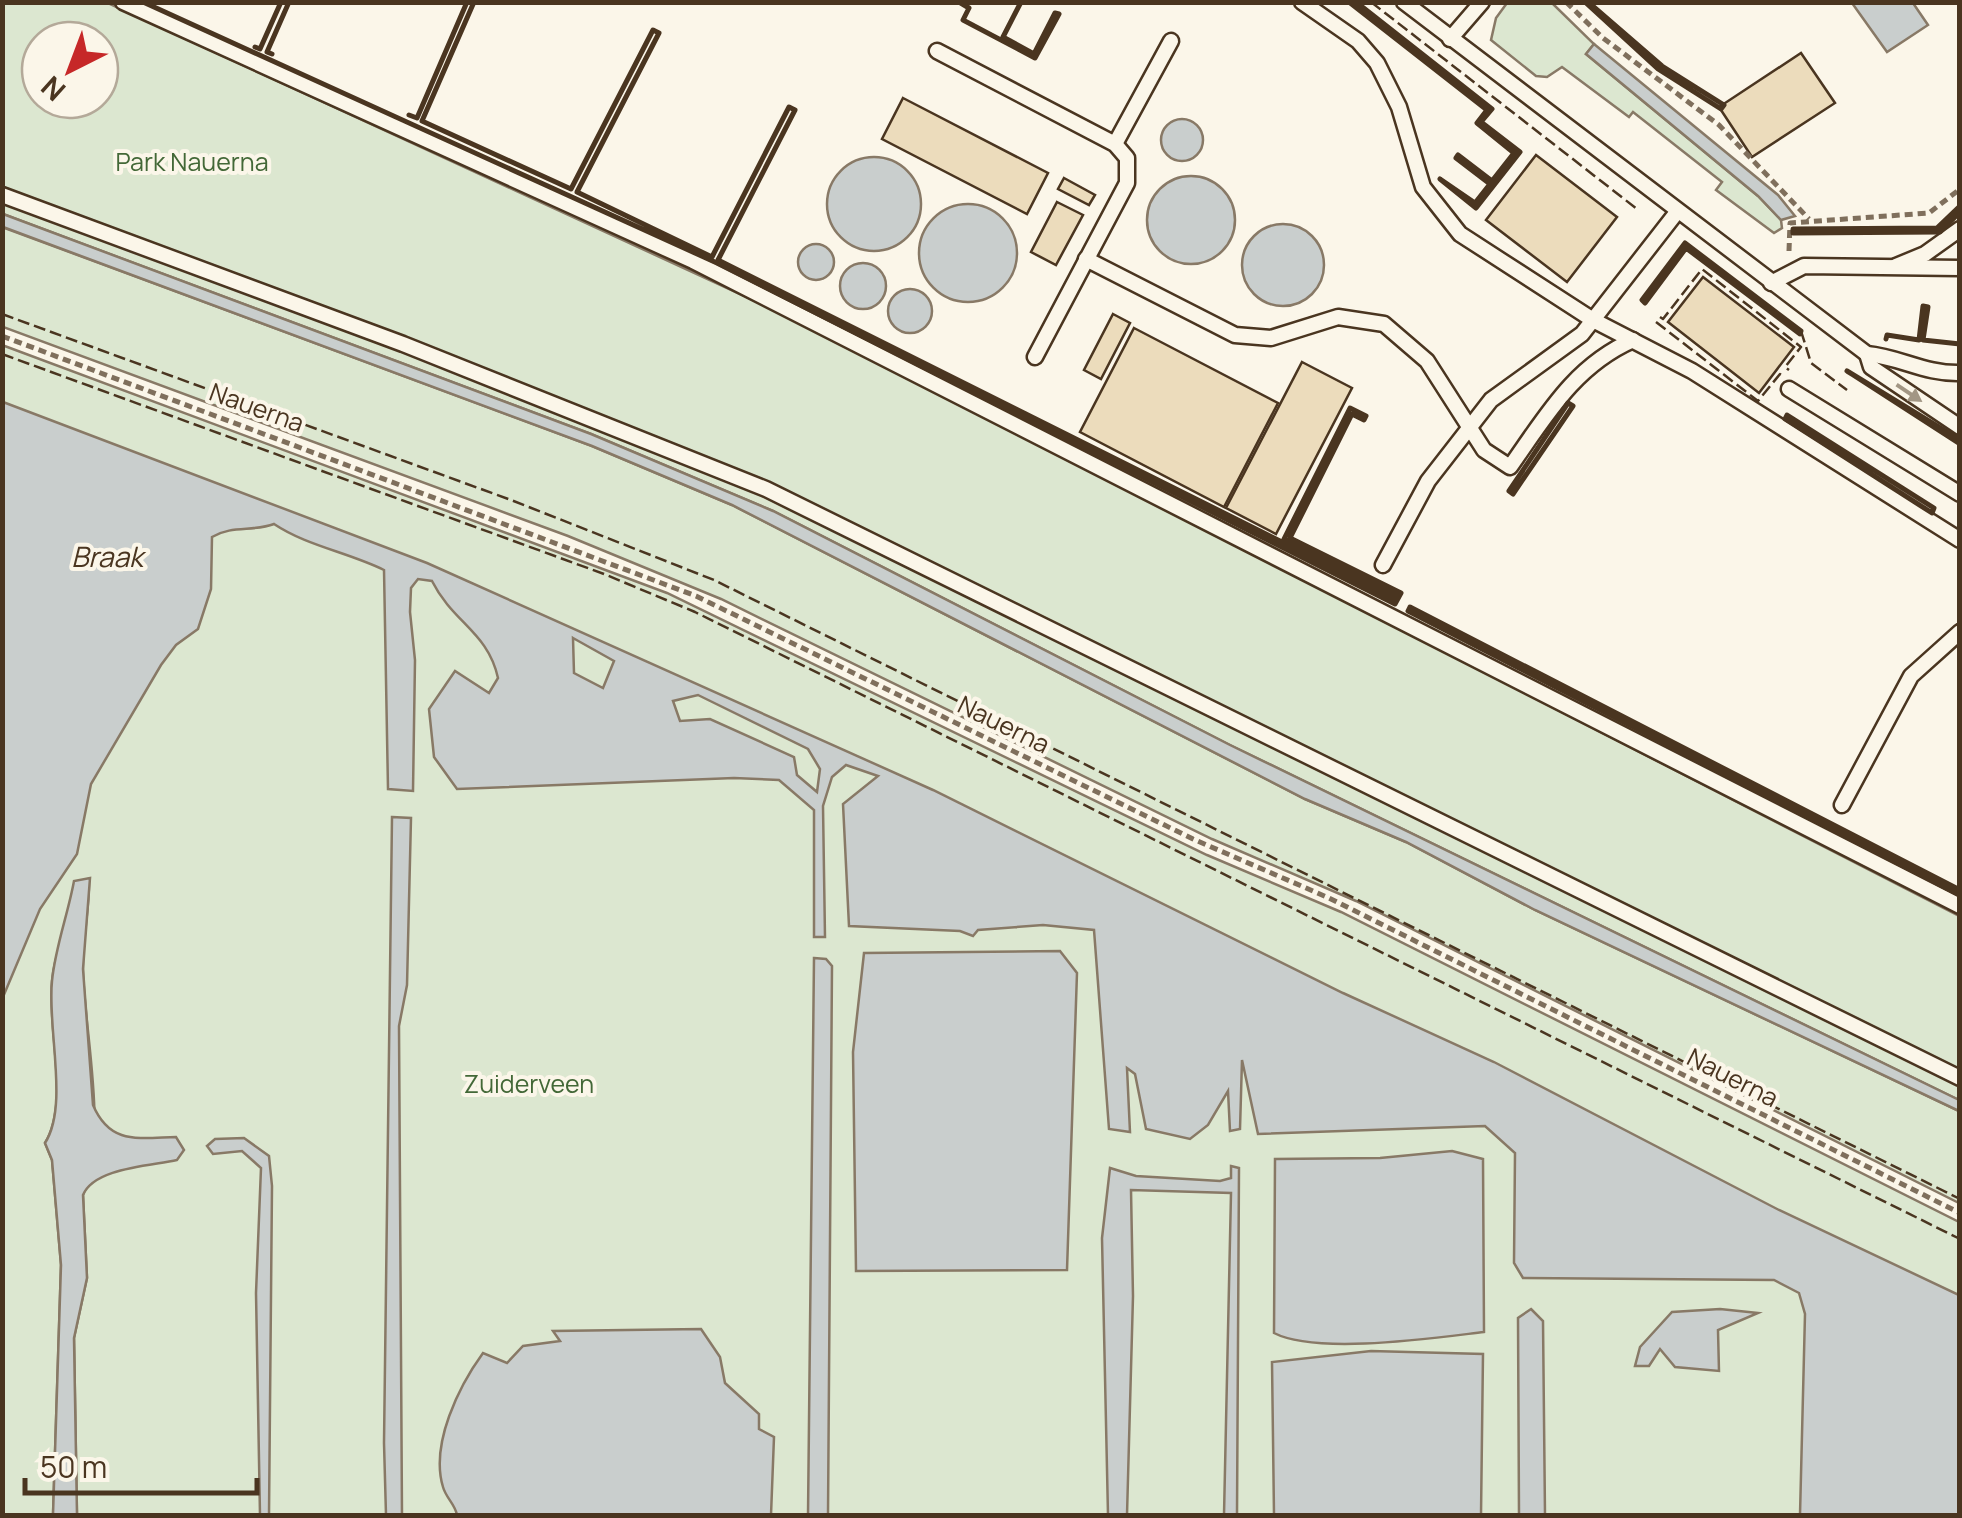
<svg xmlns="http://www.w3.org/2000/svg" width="1962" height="1518" font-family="Manrope,sans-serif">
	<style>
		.green { fill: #dce7d0; stroke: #887966; stroke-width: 2.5; fill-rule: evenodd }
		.water { fill: #c9cecd; stroke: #887966; stroke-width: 2.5; fill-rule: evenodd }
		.building { fill: #ecdcbc; stroke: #4a3520; stroke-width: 2.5 }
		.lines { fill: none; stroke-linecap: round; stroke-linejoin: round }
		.lane-casing { stroke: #4a3520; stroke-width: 19 }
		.path { stroke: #7f6f5c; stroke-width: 5; stroke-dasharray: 8 5; stroke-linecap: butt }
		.lane { stroke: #fbf6e9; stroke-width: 14 }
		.fence { stroke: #4a3520; stroke-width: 2.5; stroke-dasharray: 12 5; stroke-linecap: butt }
		.wall { stroke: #4a3520; stroke-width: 5 }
		.oneway { fill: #a29684 }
		.labels { text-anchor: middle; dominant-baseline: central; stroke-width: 8; stroke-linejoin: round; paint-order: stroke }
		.park-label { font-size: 25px; fill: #436837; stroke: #fbf6e9 }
		.street-label { font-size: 25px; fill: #4a3520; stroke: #fbf6e9 }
		.water-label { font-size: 28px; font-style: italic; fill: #4a3520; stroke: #fbf6e9 }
	</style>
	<rect width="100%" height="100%" fill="#fbf6e9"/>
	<g class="green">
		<path d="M2 3H108L816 329 1959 916V1100L1230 745 773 511 591 434 3 214ZM40 40H100V100H40Z"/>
		<polygon points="1507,3 1552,3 1594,44 1586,54 1758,196 1781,220 1782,228 1774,233 1716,190 1722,182 1633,112 1629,117 1562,67 1547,77 1536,76 1491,40 1496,18"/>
		<polygon points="2,227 592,446 732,505 1305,799 1406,842 1535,910 1959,1111 1959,1203 1356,901 1212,839 721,599 568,536 3,327"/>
		<path d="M2 345 667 593 1207 855 1341 912 1959 1222V1515H77L74 1338 87 1278 83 1195C108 1133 85 1037 83 971 82 940 90 908 89 878 75 910 55 946 52 981 47 1029 70 1103 45 1143L52 1160 61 1265 53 1515H3Z"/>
	</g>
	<g class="water">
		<polygon points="1852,3 1913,3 1928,25 1887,52"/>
		<polygon points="1594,44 1778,195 1795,216 1781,220 1758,196 1586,54"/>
		<circle cx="1182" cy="140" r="21"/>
		<circle cx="874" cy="204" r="47"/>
		<circle cx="1191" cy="220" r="44"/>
		<circle cx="968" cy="253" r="49"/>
		<polygon points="3,214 591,434 773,511 1230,745 1959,1100 1959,1111 1535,910 1406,842 1305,799 732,505 592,446 3,227"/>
		<circle cx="1283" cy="265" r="41"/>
		<circle cx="816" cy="262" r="18"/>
		<circle cx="863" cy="286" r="23"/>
		<circle cx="910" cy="311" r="22"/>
		<path d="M3 402 427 563 933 790 1343 993 1494 1062 1779 1210 1959 1295V1515H1800L1805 1314 1799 1293 1774 1280 1523 1278 1514 1263 1515 1153 1485 1126 1258 1134 1242 1060 1240 1129 1230 1131 1228 1091 1208 1125 1190 1139 1146 1129 1135 1074 1127 1068 1130 1132 1109 1129 1094 930 1043 925 978 930 973 936 960 931 849 926 843 804 878 776 846 765 832 777 823 806 825 937H814V810L779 780 734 778 457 789 434 757 429 709 455 671 489 693 498 678C488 632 453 623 432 581L418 579 411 588 410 612 415 660 413 791 388 789 384 570C347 552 307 546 274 524 253 532 232 525 212 537L211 589 198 629 176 645 161 665 91 784 77 854 40 909 3 997ZM573 638 614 661 603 688 574 673ZM698 695 808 749 820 769 817 792 797 775 794 757 710 719 680 721 673 701Z"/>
		<polygon points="392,817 411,818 407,985 399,1026 402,1516 386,1515 384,1443"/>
		<path d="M90 878 83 969 93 1105C110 1145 138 1138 176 1137L184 1150 177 1160C149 1166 94 1168 83 1195L87 1278 74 1338 77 1515H53L61 1265 52 1160 45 1143C69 1106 47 1028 52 981 55 948 68 914 74 881Z"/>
		<polygon points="1060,951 1077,973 1067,1270 856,1271 853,1052 864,953"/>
		<polygon points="814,958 826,959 832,966 828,1516 808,1515"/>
		<polygon points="244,1138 269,1156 272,1186 269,1515 260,1515 256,1293 261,1168 242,1151 213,1154 207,1146 215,1139"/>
		<path d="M1452 1151 1483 1159 1484 1332C1433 1338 1317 1355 1274 1333L1275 1159 1380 1158Z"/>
		<polygon points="1231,1166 1239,1168 1237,1515 1224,1515 1231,1193 1131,1190 1133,1296 1127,1515 1108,1515 1102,1238 1110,1168 1136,1176 1220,1181 1231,1178"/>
		<polygon points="1531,1309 1543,1321 1545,1515 1519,1515 1518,1318"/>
		<polygon points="1720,1309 1758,1313 1718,1330 1719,1371 1675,1367 1660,1349 1649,1366 1635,1366 1640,1347 1672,1312"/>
		<path d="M701 1329 720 1357 725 1383 759 1414V1429L774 1437 771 1515H457C455 1504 446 1498 443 1487 430 1444 459 1386 483 1353L507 1363 523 1346 560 1341 553 1331Z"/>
		<polygon points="1371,1351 1483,1354 1481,1515 1274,1515 1272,1362"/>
	</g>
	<g class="building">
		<polygon points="1801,53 1835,103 1752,157 1719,107"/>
		<polygon points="903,98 1048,173 1027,214 882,139"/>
		<polygon points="1536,155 1617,217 1567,282 1486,220"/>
		<polygon points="1064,178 1095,195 1089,205 1058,189"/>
		<polygon points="1057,202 1083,215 1056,265 1031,252"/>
		<polygon points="1703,277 1794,347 1759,393 1668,322"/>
		<polygon points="1113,314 1130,323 1101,379 1084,370"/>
		<polygon points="1134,328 1278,403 1224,507 1080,432"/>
		<polygon points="1302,362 1352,388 1276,534 1226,508"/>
	</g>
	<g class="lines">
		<defs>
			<g id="lane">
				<polyline points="123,2 693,261 1960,906"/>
				<polyline points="1302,2 1358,41 1377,63 1399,107 1423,187 1460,234 1593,320 1692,371 1960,540"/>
				<path d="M1404 2 1867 354C1900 357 1925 374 1960 373"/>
				<polyline points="1450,39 1482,2"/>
				<polyline points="937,51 1115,144 1127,158 1127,183 1035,357"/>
				<polyline points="1115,144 1171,41"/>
				<polyline points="2,195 403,344 766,489 1960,1078"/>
				<path d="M1086 259 1235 335 1271 338 1338 317 1384 324 1427 361 1484 450 1510 467C1546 416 1574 366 1633 340"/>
				<polyline points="1896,266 1925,254 1960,229"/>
				<polyline points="1771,283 1804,266 1960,268"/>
				<polyline points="1867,354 1871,367 1960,427"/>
				<polyline points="1789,389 1960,494"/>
				<polyline points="1383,565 1428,481 1491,400 1582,334 1677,212"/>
				<polyline points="1842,805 1911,676 1960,632"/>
			</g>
		</defs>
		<use href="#lane" class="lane-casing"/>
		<g class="path">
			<polyline points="1566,2 1603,38 1719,125 1809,219"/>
			<polyline points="1789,251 1790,223 1929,213 1960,189"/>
			<polyline points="2,336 696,596 1193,839 1329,898 1960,1213"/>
		</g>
		<use href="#lane" class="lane"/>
		<g class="fence">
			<polyline points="1371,2 1637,209"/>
			<polyline points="2,314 511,500 714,580 1960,1199"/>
			<polyline points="1660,317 1663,319 1702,269 1801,347 1785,367 1789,370"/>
			<polyline points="1656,322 1758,401 1780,374 1784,376"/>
			<polyline points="1801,331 1811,363 1847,390"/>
			<polyline points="2,354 604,574 695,612 1960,1239"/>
		</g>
		<g class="wall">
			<polyline points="143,2 717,263 1395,604 1401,593 1290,538 1352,414 1364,420 1366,416 1350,408 1284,539 1396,595 1394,598 718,260 795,110 789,107 712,257 577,192 659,33 653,30 571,189 422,121 474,2"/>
			<polyline points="959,2 969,8 963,20 1035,58 1059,14 1055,13 1034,54 1003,37 1021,2"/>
			<polyline points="1349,2 1487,110 1477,123 1514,153 1492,181 1458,155 1456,158 1490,184 1475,203 1440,179 1476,208 1520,152 1481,122 1492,109 1356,2"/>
			<polyline points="1585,2 1658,69 1721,109 1724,105 1662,66 1588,2"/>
			<polyline points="255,47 260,49 281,2"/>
			<polyline points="272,54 267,52 289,2"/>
			<polyline points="409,115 417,118 467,2"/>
			<polyline points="1960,206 1937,228 1793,229 1793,233 1940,232 1960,212"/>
			<polygon points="1685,243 1801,331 1800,334 1686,248 1645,303 1642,300"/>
			<polyline points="1886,339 1887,335 1919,340 1923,306 1928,307 1923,340 1960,344"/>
			<polygon points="1568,403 1573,406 1513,494 1509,491"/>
			<polygon points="1787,415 1934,508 1932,513 1785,419"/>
			<polyline points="1960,440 1847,371 1960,444"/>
			<polyline points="1960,890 1410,607 1408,611 1960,895"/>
		</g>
	</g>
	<defs><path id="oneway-solid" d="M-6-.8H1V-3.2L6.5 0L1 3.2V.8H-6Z" transform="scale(2.5)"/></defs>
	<use class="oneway" href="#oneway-solid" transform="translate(1909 393) rotate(34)"/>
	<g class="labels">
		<g class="park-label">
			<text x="192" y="161">Park Nauerna</text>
			<text x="529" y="1083">Zuiderveen</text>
		</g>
		<g class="street-label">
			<text transform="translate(257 407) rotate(20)">Nauerna</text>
			<text transform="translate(1004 724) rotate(26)">Nauerna</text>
			<text transform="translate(1733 1077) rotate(27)">Nauerna</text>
		</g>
		<g class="water-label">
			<text x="107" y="556">Braak</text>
		</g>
	</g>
	<rect width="1962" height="1518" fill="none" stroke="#4a3520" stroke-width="10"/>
	<g transform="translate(70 70) rotate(222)"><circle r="48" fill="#fbf6e9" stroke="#b4a999" stroke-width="2.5"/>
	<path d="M0-8L18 38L0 25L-18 38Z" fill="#c62828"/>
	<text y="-15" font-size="28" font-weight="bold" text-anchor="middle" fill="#4a3520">N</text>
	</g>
	<path d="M25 1478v15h232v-15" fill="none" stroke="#4a3520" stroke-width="5"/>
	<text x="40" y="1478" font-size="30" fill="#4a3520" stroke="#fbf6e9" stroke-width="8" paint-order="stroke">50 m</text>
</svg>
